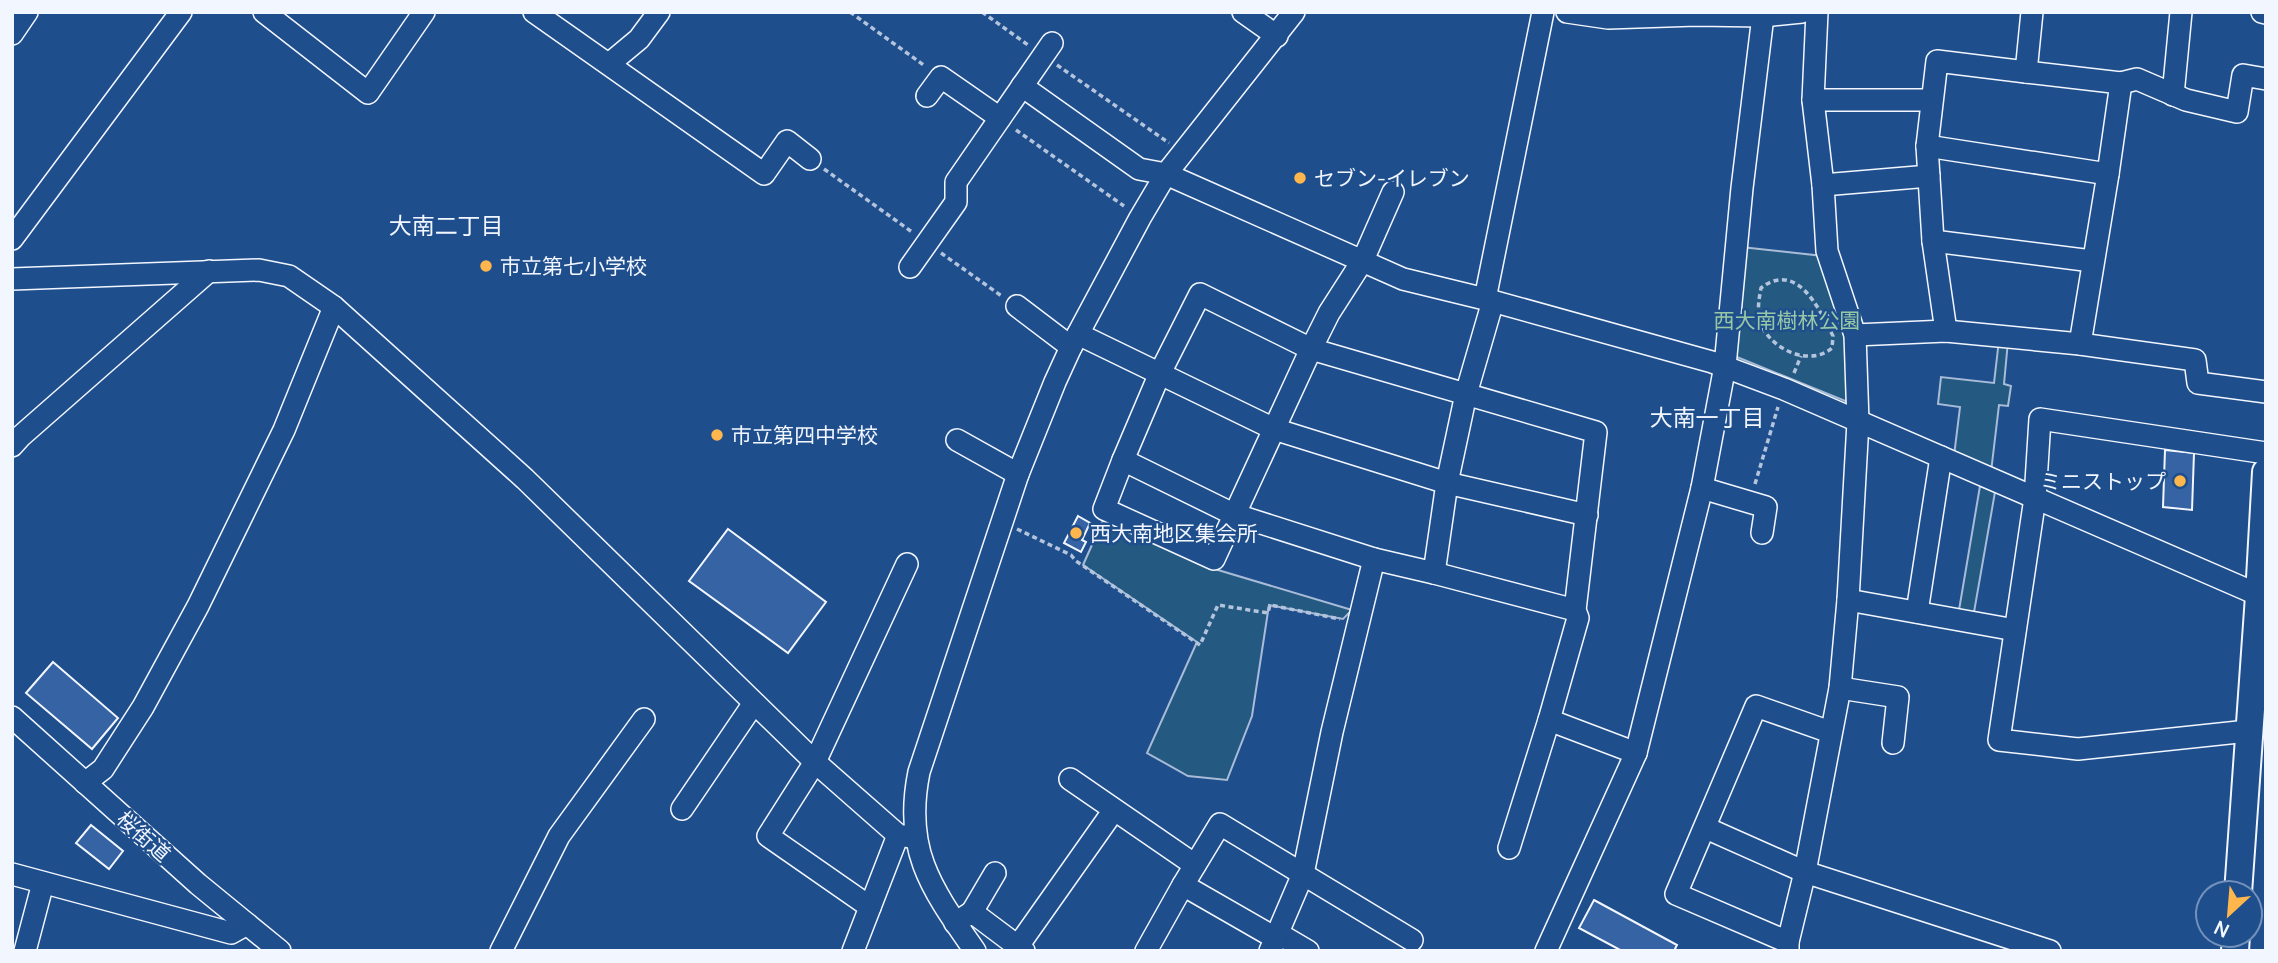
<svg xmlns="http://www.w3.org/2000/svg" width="2278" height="963" font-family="Manrope,'Noto Sans JP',sans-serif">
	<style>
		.green { fill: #245a82; stroke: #a8bbd7; stroke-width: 2 }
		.building { fill: #3563a3; stroke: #f2f6ff; stroke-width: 2 }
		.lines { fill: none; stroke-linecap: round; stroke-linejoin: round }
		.minor-casing { stroke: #f2f6ff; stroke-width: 24 }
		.major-casing { stroke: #f2f6ff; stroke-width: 30 }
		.path { stroke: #b3c4dc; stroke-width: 3.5; stroke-dasharray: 5 3.5; stroke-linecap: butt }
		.minor { stroke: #1f4e8c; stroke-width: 21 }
		.major { stroke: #1f4e8c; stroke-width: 26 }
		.poi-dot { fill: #ffb74d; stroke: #1f4e8c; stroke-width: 2.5 }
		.labels { text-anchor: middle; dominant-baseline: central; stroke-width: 5; stroke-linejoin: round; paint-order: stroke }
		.poi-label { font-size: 21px; fill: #f2f6ff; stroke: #1f4e8c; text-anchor: start }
		.park-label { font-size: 21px; fill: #97c8a6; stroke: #1f4e8c }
		.street-label { font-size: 21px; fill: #f2f6ff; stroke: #1f4e8c }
		.neighbourhood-label { font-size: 23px; fill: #f2f6ff; stroke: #1f4e8c }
	</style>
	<rect width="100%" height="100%" fill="#1f4e8c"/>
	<g class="green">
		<polygon points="1741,247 1823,256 1845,327 1855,405 1732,355"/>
		<polygon points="1999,340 2008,341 2004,384 2011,386 2008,406 1999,405 1991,472 1954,456 1960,407 1938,404 1941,377 1994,383"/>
		<polygon points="1980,486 1995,492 1973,618 1958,616"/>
		<polygon points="1104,518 1218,570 1352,610 1343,619 1269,605 1252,716 1227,780 1188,776 1147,753 1197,642 1083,565"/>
	</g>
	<g class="building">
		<polygon points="2165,450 2194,453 2192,510 2163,507"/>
		<polygon points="1078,516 1090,523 1082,540 1086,542 1081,552 1064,543"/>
		<polygon points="728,529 826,602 788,653 689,581"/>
		<polygon points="53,662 118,718 92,749 26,693"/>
		<polygon points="91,825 123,851 109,869 76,843"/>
		<polygon points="1594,900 1677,945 1674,951 1622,951 1579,928"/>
	</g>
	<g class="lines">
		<defs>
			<g id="minor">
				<polyline points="264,12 368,93 424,12"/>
				<polyline points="534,12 764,174 787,141 810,159"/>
				<polyline points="1243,12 1277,36"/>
				<polyline points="1567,12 1608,18 1696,15 1763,16 1802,12"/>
				<polyline points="2262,12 2266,13"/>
				<polyline points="12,34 27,12"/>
				<polyline points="609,64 639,39 659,12"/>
				<polyline points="2026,72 2121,83 2108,174 2080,344"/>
				<polyline points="2121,83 2137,79 2186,100 2237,112 2243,75 2266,79"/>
				<polyline points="1022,86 1139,169 1166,174 1403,279 1485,299 1712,362 1784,389 2266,598"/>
				<polyline points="2173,95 2181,12"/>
				<polyline points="927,96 941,77 1000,118"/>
				<polyline points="1813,100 1932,100"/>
				<polyline points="1927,146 2108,174"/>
				<polyline points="1823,185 1929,176"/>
				<polyline points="12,239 181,12"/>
				<polyline points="1933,241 2092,261"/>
				<polyline points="910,267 956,202 956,182 1052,43"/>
				<polyline points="12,279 259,270 289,276 334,307 525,479 815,762 898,835 916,838"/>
				<polyline points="1485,299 1543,12"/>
				<polyline points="1493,301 1466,394 1447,483 1434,573 1374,559 1233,514 1123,460 1160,373 1200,294 1311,349 1596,432 1575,610 1578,618 1549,720 1509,848"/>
				<polyline points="1017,306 1071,347"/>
				<polyline points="1946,331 1933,241 1927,146 1937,61 2026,72 2032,12"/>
				<polyline points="1078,334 1274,429 1447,483 1587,515"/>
				<polyline points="1855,335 1946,331 2080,344 2195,360 2198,383 2266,392"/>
				<polyline points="957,440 1018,474"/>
				<polyline points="12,446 21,436 209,271"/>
				<polyline points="1123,460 1104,509 1214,559 1311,349 1329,313 1363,260 1393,192"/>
				<polyline points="1702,488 1766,507 1762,533"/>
				<polyline points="1434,573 1575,610"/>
				<polyline points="1848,600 2015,630"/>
				<polyline points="1917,612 1941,457"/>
				<polyline points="1840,688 1898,697 1893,743"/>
				<polyline points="12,717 198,884 280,951"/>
				<polyline points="1549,720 1636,753"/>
				<polyline points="2248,731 2078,749 1999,740 2035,498 2040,419 2266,453"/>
				<polyline points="1070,779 1195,865"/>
				<polyline points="85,783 103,769 143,707 198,606 284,430 334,307"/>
				<polyline points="682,809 754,703"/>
				<polyline points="1706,828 1805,872 2050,951"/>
				<polyline points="12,874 231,933 247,924"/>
				<polyline points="870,907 768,836 815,762 907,564"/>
				<polyline points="972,912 995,873"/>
				<polyline points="955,923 972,912 1024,951"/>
				<polyline points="1279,934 1308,951"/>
				<polyline points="1277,939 1183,885 1220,824 1412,940"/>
				<polyline points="1788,942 1676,894 1756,706 1830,732"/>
				<polyline points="1018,946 1114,810"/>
				<polyline points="25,951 43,883"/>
				<polyline points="501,951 559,836 644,719"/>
				<polyline points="853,951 898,835"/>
				<path d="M975 951C932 889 903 851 919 772L1018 474 1055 382 1071 347 1140 218 1166 174 1294 12"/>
				<polyline points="1146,951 1183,885"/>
				<polyline points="1270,951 1303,874 1332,732 1374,559"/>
				<polyline points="1546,951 1636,753 1702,488 1725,366 1742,188 1763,16"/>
				<polyline points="1788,951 1788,942 1805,872 1840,688 1848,600 1858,422 1855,335 1827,251 1823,185 1813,100 1817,12"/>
			</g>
			<g id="major">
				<polyline points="2238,893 2259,596 2266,472"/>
				<polyline points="2235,951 2236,935"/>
			</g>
		</defs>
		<use href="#minor" class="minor-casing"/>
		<use href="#major" class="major-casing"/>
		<g class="path">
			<polyline points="850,12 925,66"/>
			<polyline points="982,12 1028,45"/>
			<polyline points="1057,65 1169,143"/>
			<polyline points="1016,130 1124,206"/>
			<polyline points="824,169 912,232"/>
			<polyline points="941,253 1003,297"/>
			<path d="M1823 317 1833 336 1832 348C1809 368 1768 348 1760 321 1757 309 1759 299 1761 288 1789 266 1810 292 1823 317L1830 315"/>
			<polyline points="1794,373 1801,356"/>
			<polyline points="1755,484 1778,407"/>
			<polyline points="1017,529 1071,555 1076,561 1200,645 1218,605 1268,613 1270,605 1340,619"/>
		</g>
		<use href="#minor" class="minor"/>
		<use href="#major" class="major"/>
	</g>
	<g class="poi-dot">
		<circle cx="1300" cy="178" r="7"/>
		<circle cx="486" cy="266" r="7"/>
		<circle cx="717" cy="435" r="7"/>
		<circle cx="2180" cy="481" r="7"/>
		<circle cx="1076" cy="533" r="7"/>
	</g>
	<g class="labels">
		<g class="poi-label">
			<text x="1314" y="178">セブン-イレブン</text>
			<text x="500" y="266">市立第七小学校</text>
			<text x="731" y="435">市立第四中学校</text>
			<text x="2166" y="481" text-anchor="end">ミニストップ</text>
			<text x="1090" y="533">西大南地区集会所</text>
		</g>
		<g class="park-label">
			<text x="1787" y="320">西大南樹林公園</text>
		</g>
		<g class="street-label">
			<text transform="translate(144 836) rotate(42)">桜街道</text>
		</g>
		<g class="neighbourhood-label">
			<text x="446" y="225">大南二丁目</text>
			<text x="1707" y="417">大南一丁目</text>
		</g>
	</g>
	<rect width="2278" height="963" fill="none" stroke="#f2f6ff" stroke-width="28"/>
	<g transform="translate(2229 914) rotate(206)"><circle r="33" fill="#1f4e8c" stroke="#7391ba" stroke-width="2"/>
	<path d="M0-5L12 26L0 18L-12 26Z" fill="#ffb74d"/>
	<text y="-10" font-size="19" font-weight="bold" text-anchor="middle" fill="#f2f6ff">N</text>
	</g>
</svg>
